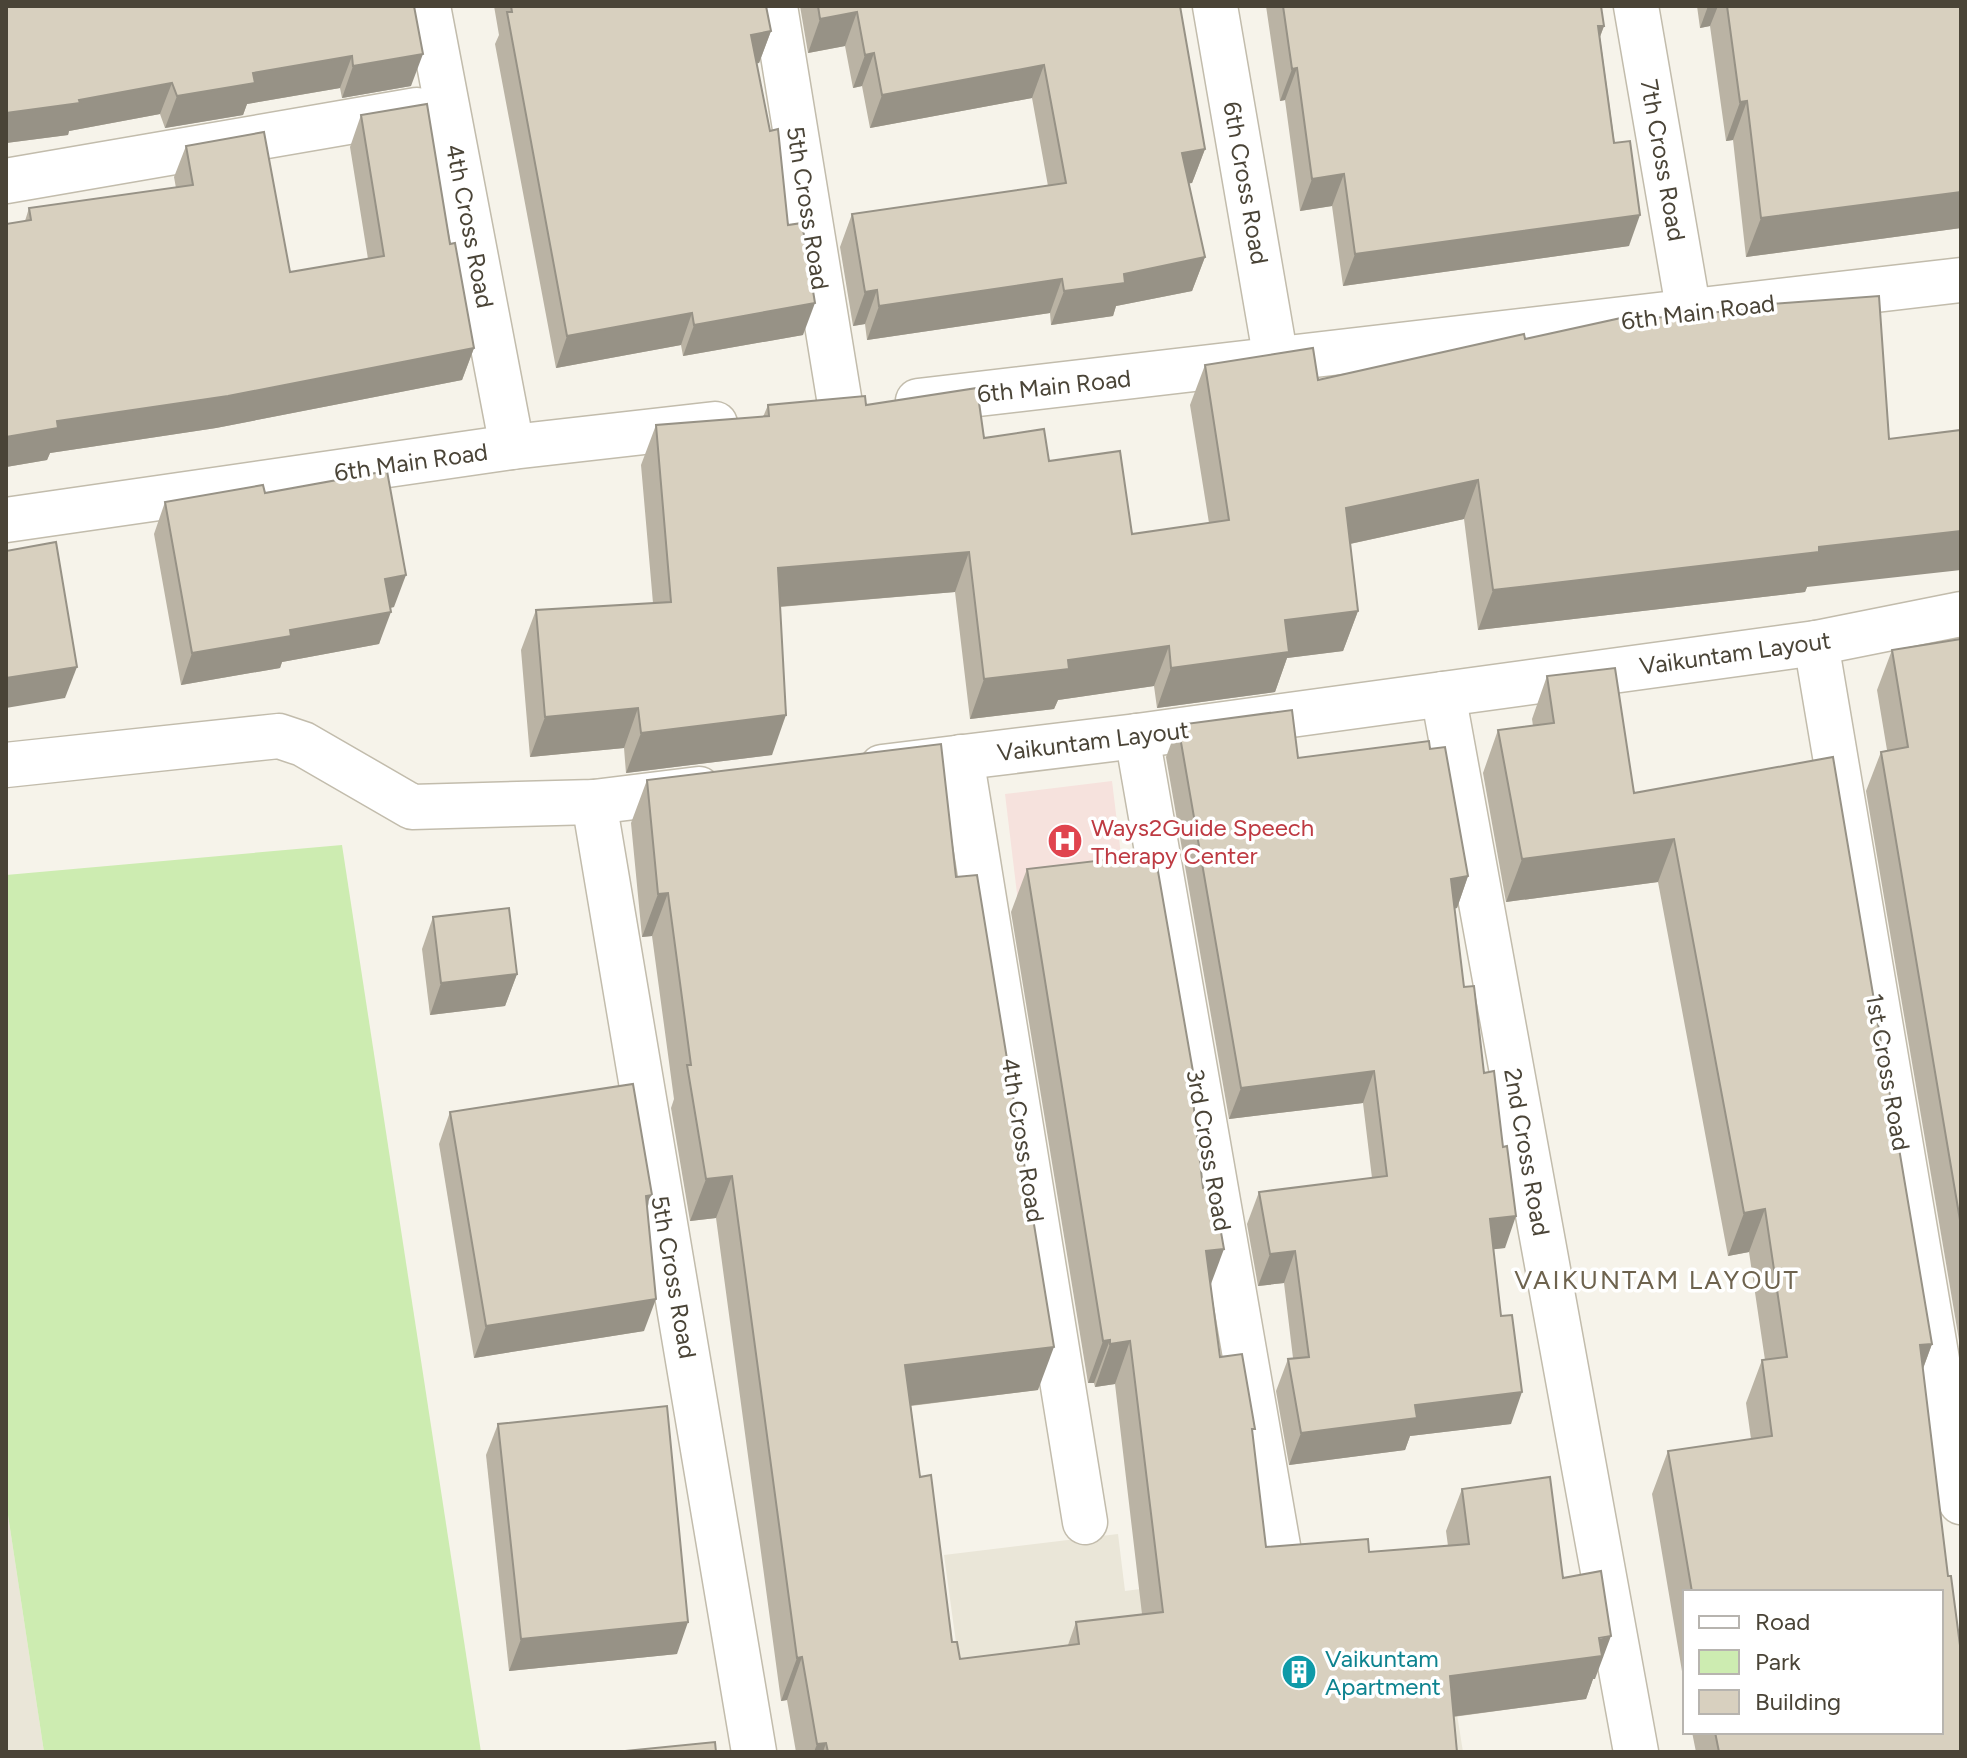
<svg xmlns="http://www.w3.org/2000/svg" width="1967" height="1758" font-family="Figtree,sans-serif">
	<style>
		.residential { fill: #eae6d8 }
		.medical { fill: #f6e2dd }
		.green { fill: #cdecb1 }
		.lines { fill: none; stroke-linecap: round; stroke-linejoin: round }
		.minor-casing { stroke: #c2bcac; stroke-width: 47 }
		.minor { stroke: #fff; stroke-width: 44 }
		.wall { fill: #bab3a4 }
		.shaded-wall { fill: #979286 }
		.building { fill: #d8d0bf; stroke: #979286; stroke-width: 2 }
		.labels { text-anchor: middle; dominant-baseline: central; stroke-width: 7; stroke-linejoin: round; paint-order: stroke }
		.street-label { font-size: 24px; fill: #4a4437; stroke: #fff }
		.health-label { font-size: 24px; fill: #be3a42; stroke: #fff; text-anchor: start }
		.culture-label { font-size: 24px; fill: #0d838f; stroke: #fff; text-anchor: start }
		.neighbourhood-label { font-size: 26px; letter-spacing: 2px; fill: #6e634e; stroke: #fff }
	</style>
	<rect width="100%" height="100%" fill="#f6f3ea"/>
	<g class="residential">
		<polygon points="6,1502 44,1752 6,1752"/>
		<polygon points="1118,1534 1125,1591 1431,1551 1463,1752 971,1752 944,1555"/>
	</g>
	<polygon class="medical" points="1112,781 1125,888 1018,902 1005,794"/>
	<polygon class="green" points="342,845 481,1752 44,1752 6,1502 6,875"/>
	<g class="lines">
		<defs>
			<g id="minor">
				<polyline points="428,6 512,447"/>
				<polyline points="775,6 841,410"/>
				<polyline points="1215,6 1276,360"/>
				<polyline points="1636,6 1689,313"/>
				<polyline points="6,181 417,110"/>
				<polyline points="918,401 1961,280"/>
				<polyline points="6,520 512,447 715,424"/>
				<polyline points="1816,643 1961,1502"/>
				<polyline points="1443,694 1636,1752"/>
				<polyline points="1137,736 1281,1563"/>
				<polyline points="961,757 1085,1522"/>
				<polyline points="6,765 279,736 303,744 412,807 594,802 699,789"/>
				<polyline points="882,767 1137,736 1816,643 1961,614"/>
				<polyline points="594,802 754,1752"/>
			</g>
		</defs>
		<use href="#minor" class="minor-casing"/>
		<use href="#minor" class="minor"/>
	</g>
	<g class="wall">
		<polygon points="6,6 414,6 411,86 342,98 340,88 247,104 243,115 165,128 160,114 69,131 68,135 6,143"/>
		<polygon points="494,6 766,6 771,31 759,63 756,63 788,225 803,335 683,356 681,345 556,368 495,44 499,35"/>
		<polygon points="800,6 1180,6 1205,149 1192,183 1189,183 1205,257 1192,291 1116,306 1113,316 1051,325 1050,313 867,340 865,324 853,326 840,247 852,214 1048,186 1032,98 870,128 862,86 853,88 845,46 808,53"/>
		<polygon points="1266,6 1601,6 1604,26 1600,37 1629,246 1343,286 1332,206 1300,211 1285,100 1280,101"/>
		<polygon points="1697,6 1961,6 1961,228 1746,257 1733,140 1726,141 1710,26 1700,28"/>
		<polygon points="361,115 450,244 474,348 462,380 216,428 50,453 47,460 6,467 6,224 25,221 29,208 176,188 174,177 186,146 290,272 368,259 350,147"/>
		<polygon points="1771,304 1807,587 1805,592 1478,630 1464,519 1350,544 1358,611 1343,651 1287,658 1275,692 1157,708 1154,686 1058,700 1054,709 970,719 955,592 780,607 772,755 626,773 624,748 530,757 521,650 536,610 653,603 641,465 656,425 763,417 768,405 866,405 984,438 1049,461 1132,534 1209,523 1190,405 1205,365 1318,380 1525,339 1622,321 1770,307"/>
		<polygon points="265,493 394,607 390,608 379,644 282,662 280,668 181,685 154,534 165,502"/>
		<polygon points="1961,639 1961,1352 1866,791 1881,752 1887,750 1877,690 1892,650"/>
		<polygon points="1547,676 1634,793 1833,757 1932,1344 1923,1369 1948,1576 1961,1752 1696,1752 1692,1732 1941,1732 1941,1592 1685,1592 1685,1689 1652,1494 1668,1451 1751,1439 1746,1403 1762,1360 1765,1360 1749,1252 1728,1256 1658,882 1506,902 1483,773 1498,730 1533,726 1532,719"/>
		<polygon points="1178,725 1298,758 1430,749 1468,876 1457,908 1454,909 1464,987 1505,1248 1493,1249 1511,1424 1410,1436 1405,1450 1289,1465 1276,1391 1288,1359 1293,1358 1284,1283 1258,1286 1247,1224 1259,1192 1372,1178 1363,1103 1229,1119 1166,757"/>
		<polygon points="647,780 956,877 1038,1390 911,1406 920,1477 952,1642 960,1659 1068,1645 1076,1622 1142,1614 1115,1384 1095,1387 1094,1383 1088,1383 1011,912 1027,869 1195,1083 1192,1090 1210,1287 1220,1357 1252,1436 1266,1547 1369,1552 1448,1546 1446,1531 1462,1489 1563,1578 1595,1679 1593,1679 1586,1699 1453,1717 1457,1752 796,1752 787,1700 781,1701 716,1218 690,1221 671,1108 674,1099 652,936 642,937 631,823"/>
		<polygon points="433,917 517,974 505,1006 430,1015 422,949"/>
		<polygon points="450,1112 647,1209 644,1331 474,1358 439,1144"/>
		<polygon points="498,1424 677,1654 509,1671 486,1455"/>
	</g>
	<g class="shaded-wall">
		<polygon points="1708,6 1718,6 1710,26 1700,28"/>
		<polygon points="857,12 845,46 808,53 820,19"/>
		<polygon points="1598,26 1604,26 1592,57"/>
		<polygon points="771,31 759,63 739,67 751,35"/>
		<polygon points="874,53 862,86 853,88 865,55"/>
		<polygon points="423,54 411,86 342,98 353,66"/>
		<polygon points="352,56 340,88 247,104 243,115 165,128 177,96 253,73"/>
		<polygon points="1044,65 1032,98 870,128 882,95"/>
		<polygon points="1297,68 1285,100 1280,101 1292,69"/>
		<polygon points="172,83 160,114 69,131 68,135 6,143 6,113"/>
		<polygon points="1747,101 1733,140 1726,141 1740,102"/>
		<polygon points="1205,149 1192,183 1170,187 1182,153"/>
		<polygon points="1344,174 1332,206 1300,211 1312,179"/>
		<polygon points="1961,192 1961,228 1746,257 1761,218"/>
		<polygon points="1640,215 1629,246 1343,286 1355,254"/>
		<polygon points="1205,257 1192,291 1116,306 1113,316 1051,325 1064,291 1124,274"/>
		<polygon points="1062,279 1050,313 867,340 879,306"/>
		<polygon points="877,290 865,324 853,326 865,292"/>
		<polygon points="815,303 803,335 683,356 694,325"/>
		<polygon points="692,313 681,345 556,368 567,336"/>
		<polygon points="474,348 462,380 216,428 50,453 47,460 6,467 6,437 57,421"/>
		<polygon points="1478,480 1464,519 1331,548 1346,508"/>
		<polygon points="1961,531 1961,570 1807,587 1805,592 1478,630 1493,590 1819,547"/>
		<polygon points="969,552 955,592 763,608 778,568"/>
		<polygon points="406,575 394,607 373,611 385,579"/>
		<polygon points="1358,611 1343,651 1287,658 1275,692 1157,708 1171,668 1285,620"/>
		<polygon points="391,612 379,644 282,662 280,668 181,685 192,653 290,630"/>
		<polygon points="1169,646 1154,686 1058,700 1054,709 970,719 984,679 1068,660"/>
		<polygon points="77,667 65,698 6,708 6,678"/>
		<polygon points="638,708 624,748 530,757 545,717"/>
		<polygon points="786,715 772,755 626,773 641,733"/>
		<polygon points="1674,839 1658,882 1506,902 1522,859"/>
		<polygon points="1468,876 1457,908 1439,910 1451,879"/>
		<polygon points="668,893 652,936 642,937 658,894"/>
		<polygon points="517,974 505,1006 430,1015 441,983"/>
		<polygon points="1374,1071 1363,1103 1229,1119 1241,1088"/>
		<polygon points="732,1176 716,1218 690,1221 706,1179"/>
		<polygon points="652,1195 640,1227 646,1196"/>
		<polygon points="1765,1209 1749,1252 1728,1256 1744,1213"/>
		<polygon points="1516,1216 1505,1248 1478,1251 1490,1219"/>
		<polygon points="1224,1249 1208,1292 1206,1251"/>
		<polygon points="1295,1251 1284,1283 1258,1286 1270,1254"/>
		<polygon points="656,1299 644,1331 474,1358 486,1326"/>
		<polygon points="1110,1340 1094,1383 1088,1383 1103,1341"/>
		<polygon points="1130,1341 1115,1384 1095,1387 1110,1344"/>
		<polygon points="1932,1344 1916,1387 1920,1345"/>
		<polygon points="1054,1347 1038,1390 890,1408 905,1365"/>
		<polygon points="1522,1392 1511,1424 1410,1436 1405,1450 1289,1465 1301,1433 1415,1405"/>
		<polygon points="688,1622 677,1654 509,1671 521,1639"/>
		<polygon points="1611,1636 1595,1679 1593,1679 1586,1699 1434,1719 1450,1676"/>
		<polygon points="802,1657 787,1700 781,1701 797,1658"/>
		<polygon points="826,1743 823,1752 814,1752 817,1744"/>
	</g>
	<g class="building">
		<polygon points="6,6 414,6 423,54 353,66 352,56 253,73 255,83 177,96 172,83 79,100 80,103 6,113"/>
		<polygon points="511,6 766,6 771,31 751,35 770,131 778,129 788,225 802,223 815,303 694,325 692,313 567,336 507,12 512,12"/>
		<polygon points="818,6 1180,6 1205,149 1182,153 1205,257 1124,274 1125,283 1064,291 1062,279 879,306 877,290 865,292 852,214 1066,183 1044,65 882,95 874,53 865,55 857,12 820,19"/>
		<polygon points="1283,6 1601,6 1604,26 1598,26 1614,143 1630,141 1640,215 1355,254 1344,174 1312,179 1297,68 1292,69"/>
		<polygon points="1727,6 1961,6 1961,192 1761,218 1747,101 1740,102"/>
		<polygon points="427,104 450,244 455,243 474,348 228,396 57,421 58,428 6,437 6,224 31,220 29,208 193,185 186,146 264,132 290,272 384,256 361,115"/>
		<polygon points="1879,296 1889,439 1961,430 1961,531 1819,547 1819,552 1493,590 1478,480 1346,508 1358,611 1285,620 1289,652 1171,668 1169,646 1068,660 1069,669 984,679 969,552 778,568 786,715 641,733 638,708 545,717 536,610 671,602 656,425 769,416 768,405 865,396 866,405 977,388 984,438 1044,429 1049,461 1120,451 1132,534 1229,520 1205,365 1313,348 1318,380 1524,334 1525,339 1621,318 1622,321 1771,307 1771,304"/>
		<polygon points="387,471 406,575 385,579 391,612 290,630 291,636 192,653 165,502 263,485 265,493"/>
		<polygon points="56,542 77,667 6,678 6,551"/>
		<polygon points="1961,639 1961,1226 1881,752 1908,747 1892,650"/>
		<polygon points="1615,668 1634,793 1833,757 1932,1344 1920,1345 1948,1576 1951,1576 1961,1653 1961,1752 1719,1752 1715,1732 1941,1732 1941,1592 1692,1592 1668,1451 1772,1436 1762,1360 1787,1357 1765,1209 1744,1213 1674,839 1522,859 1498,730 1554,723 1547,676"/>
		<polygon points="1292,710 1298,758 1429,741 1430,749 1445,747 1468,876 1451,879 1464,987 1474,986 1484,1073 1494,1071 1503,1147 1507,1146 1516,1216 1490,1219 1501,1316 1512,1315 1522,1392 1415,1405 1417,1418 1301,1433 1288,1359 1309,1357 1295,1251 1270,1254 1259,1192 1387,1176 1374,1071 1241,1088 1178,725"/>
		<polygon points="941,744 956,877 977,875 1054,1347 905,1365 920,1477 931,1475 952,1642 957,1642 960,1659 1079,1644 1076,1622 1163,1612 1130,1341 1110,1344 1110,1340 1103,1341 1027,869 1155,854 1195,1083 1191,1083 1203,1188 1213,1187 1224,1249 1206,1251 1220,1357 1242,1354 1255,1429 1252,1429 1266,1547 1368,1539 1369,1552 1469,1544 1462,1489 1550,1477 1563,1578 1601,1571 1611,1636 1599,1638 1602,1656 1450,1676 1457,1752 828,1752 826,1743 817,1744 802,1657 797,1658 732,1176 706,1179 687,1065 691,1065 668,893 658,894 647,780"/>
		<polygon points="509,908 517,974 441,983 433,917"/>
		<polygon points="633,1084 652,1195 646,1196 656,1299 486,1326 450,1112"/>
		<polygon points="667,1406 688,1622 521,1639 498,1424"/>
		<polygon points="715,1742 716,1752 615,1752"/>
	</g>
	<defs>
		<symbol id="hospital-disc" viewBox="-11 -11 22 22"><circle r="9.5" fill="#e0444e" stroke="#fff"/><path d="M-5-5h3v3.5h4V-5h3V5h-3V1.5h-4V5h-3Z" fill="#fff"/></symbol>
		<symbol id="building-disc" viewBox="-11 -11 22 22"><circle r="9.5" fill="#0f9aa8" stroke="#fff"/><path d="M-4-6H4V6H1V3H-1V6H-4ZM-2.5-4.3h1.7v1.8h-1.7ZM.8-4.3h1.7v1.8H.8ZM-2.5-1h1.7V.8h-1.7ZM.8-1h1.7V.8H.8Z" fill="#fff"/></symbol>
	</defs>
	<g fill-rule="evenodd">
		<use href="#hospital-disc" x="1045" y="821" width="40" height="40"/>
		<use href="#building-disc" x="1279" y="1652" width="40" height="40"/>
	</g>
	<g class="labels">
		<g class="street-label">
			<text transform="translate(1663 160) rotate(80)">7th Cross Road</text>
			<text transform="translate(1246 183) rotate(80)">6th Cross Road</text>
			<text transform="translate(808 208) rotate(81)">5th Cross Road</text>
			<text transform="translate(470 226) rotate(79)">4th Cross Road</text>
			<text transform="translate(1698 312) rotate(-7)">6th Main Road</text>
			<text transform="translate(1054 386) rotate(-6)">6th Main Road</text>
			<text transform="translate(411 462) rotate(-8)">6th Main Road</text>
			<text transform="translate(1735 653) rotate(-8)">Vaikuntam Layout</text>
			<text transform="translate(1093 741) rotate(-7)">Vaikuntam Layout</text>
			<text transform="translate(1888 1072) rotate(80)">1st Cross Road</text>
			<text transform="translate(1023 1140) rotate(81)">4th Cross Road</text>
			<text transform="translate(1209 1150) rotate(80)">3rd Cross Road</text>
			<text transform="translate(1527 1152) rotate(80)">2nd Cross Road</text>
			<text transform="translate(674 1277) rotate(80)">5th Cross Road</text>
		</g>
		<g class="health-label">
			<text x="1091" y="827">Ways2Guide Speech<tspan x="1091" dy="28">Therapy Center</tspan></text>
		</g>
		<g class="culture-label">
			<text x="1325" y="1658">Vaikuntam<tspan x="1325" dy="28">Apartment</tspan></text>
		</g>
		<g class="neighbourhood-label">
			<text x="1657" y="1280">VAIKUNTAM LAYOUT</text>
		</g>
	</g>
	<rect width="1967" height="1758" fill="none" stroke="#4a4437" stroke-width="16"/>
	<rect x="1683" y="1590" width="260" height="144" fill="#ffffff" stroke="#b7b4af" stroke-width="2"/>
	<rect x="1699" y="1616" width="40" height="12" fill="#ffffff" stroke="#b7b4af" stroke-width="2"/>
	<text x="1755" y="1630" font-size="24" fill="#4a4437">Road</text>
	<rect x="1699" y="1650" width="40" height="24" fill="#cdecb1" stroke="#b7b4af" stroke-width="2"/>
	<text x="1755" y="1670" font-size="24" fill="#4a4437">Park</text>
	<rect x="1699" y="1690" width="40" height="24" fill="#d8d0bf" stroke="#b7b4af" stroke-width="2"/>
	<text x="1755" y="1710" font-size="24" fill="#4a4437">Building</text>
</svg>
